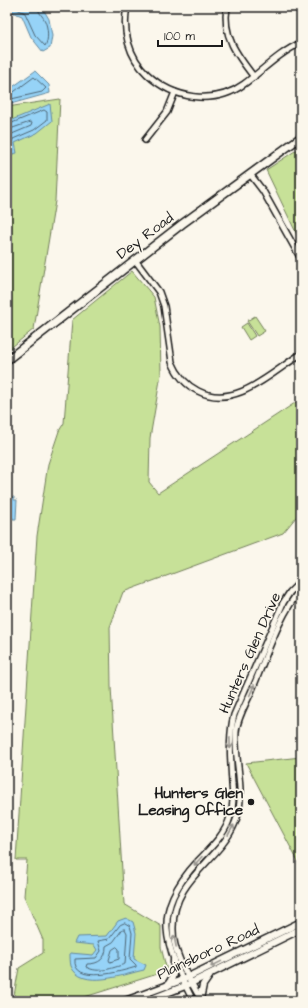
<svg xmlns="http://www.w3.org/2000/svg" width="308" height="1008" font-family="'Architects Daughter',sans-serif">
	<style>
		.green { fill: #c7e198; stroke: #727e5a }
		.water { fill: #96d3f7; stroke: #658a9f }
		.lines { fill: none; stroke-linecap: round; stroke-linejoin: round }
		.shore { stroke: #4d6574; stroke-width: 1 }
		.minor-casing { stroke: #1c1c1c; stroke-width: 8 }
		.tertiary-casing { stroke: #1c1c1c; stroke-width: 9 }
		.secondary-casing { stroke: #1c1c1c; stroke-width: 10 }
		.minor { stroke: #fbf7ec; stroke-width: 5 }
		.tertiary { stroke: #fbf7ec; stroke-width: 6 }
		.secondary { stroke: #fbf7ec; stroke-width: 7 }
		.oneway { stroke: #97948e }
		.poi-dot { fill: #1c1c1c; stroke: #fbf7ec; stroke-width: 1.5 }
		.labels { text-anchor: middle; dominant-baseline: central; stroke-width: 3.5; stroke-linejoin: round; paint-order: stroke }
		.street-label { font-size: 15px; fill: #1c1c1c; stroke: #fbf7ec }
		.poi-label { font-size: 15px; font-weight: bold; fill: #1c1c1c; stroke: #fbf7ec; text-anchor: end }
	</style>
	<rect width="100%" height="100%" fill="#fbf7ec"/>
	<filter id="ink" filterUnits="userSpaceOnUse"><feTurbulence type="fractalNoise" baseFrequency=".025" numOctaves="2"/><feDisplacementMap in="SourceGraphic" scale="8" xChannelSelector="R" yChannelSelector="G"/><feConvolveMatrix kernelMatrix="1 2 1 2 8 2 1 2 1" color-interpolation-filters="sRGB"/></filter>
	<g filter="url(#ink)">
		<g class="green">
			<polygon points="60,99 55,201 34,329 7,351 7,107"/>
			<polygon points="301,147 301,243 266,170"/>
			<polygon points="132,271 154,297 160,327 161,374 150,438 149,482 158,493 301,399 301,511 283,533 123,592 110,627 111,687 124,904 161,926 161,947 167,971 72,1001 13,1001 19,968 43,953 43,940 24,896 27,860 16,860 37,536 48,464 59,431 64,423 72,320"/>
			<polygon points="255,316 265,331 257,336 247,321"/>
			<polygon points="247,323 255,336 249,340 241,327"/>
			<polygon points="301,757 301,867 246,763"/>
		</g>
		<g class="water">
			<polygon points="7,7 42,7 49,19 52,36 50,48 43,52 31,37 22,16 12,12"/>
			<polygon points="35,71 49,85 50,93 7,105 7,91"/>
			<polygon points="50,104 52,121 37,133 15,143 17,153 8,155 7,122"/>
			<polygon points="7,497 14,497 14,500 17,500 16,519 13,519 7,510"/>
			<path d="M126 918 133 922 136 933 134 959 146 965 144 970C125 974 81 991 71 966 70 962 70 957 70 953L93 955 97 950 94 945 74 943 77 937 107 936 118 921Z"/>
		</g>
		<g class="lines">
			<g class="shore">
				<path d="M13 7 25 13 35 35 45 46C49 40 48 28 45 21 43 16 38 13 38 7"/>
				<polyline points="7,94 11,94 34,77 46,88 42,92 7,100"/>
				<polyline points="7,125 44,110 47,112 47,120 34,130 13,139 11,143 12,149 7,151"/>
				<polyline points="7,130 30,122 32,123 31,126 12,134 7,139"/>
				<path d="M125 923 130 926 132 933 130 959 136 965V967C123 971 72 986 75 959L96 958 101 951 98 941 109 939 120 925Z"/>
				<path d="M123 929H125L127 933 125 964C112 968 99 974 86 967L87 964C99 964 106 959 106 946L113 942Z"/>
				<polygon points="117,947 119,949 119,959 110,962 109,960 112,950"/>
			</g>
			<defs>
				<g id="minor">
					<path d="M127 7C122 31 129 57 147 74 173 99 214 106 244 84 263 70 280 52 301 43"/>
					<path d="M227 7C222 36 237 55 254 77"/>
					<polyline points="145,140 167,112 175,92"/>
					<polyline points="250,174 263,191 301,259"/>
					<path d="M135 260 159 292 164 306 172 362C177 374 186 385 198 391 235 410 271 373 301 354"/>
					<path d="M201 1000C189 978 172 953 173 927 173 878 219 862 235 823 247 795 234 761 236 732 237 718 247 702 252 690 265 659 280 613 301 589"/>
					<path d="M193 1001C165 944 150 913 198 861 211 847 225 835 230 817 234 806 233 796 232 784 231 761 228 738 234 715L283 603 290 592 301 581"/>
				</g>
				<g id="tertiary">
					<path d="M167 986C174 978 174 970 174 960"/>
					<polyline points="200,999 203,985 210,975"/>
					<polyline points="125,1001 182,980 301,922"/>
					<polyline points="146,1001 185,986 301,929"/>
				</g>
				<polyline id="secondary" points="7,360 182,224 301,137"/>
			</defs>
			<use href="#minor" class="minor-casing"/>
			<use href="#tertiary" class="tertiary-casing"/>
			<use href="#secondary" class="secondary-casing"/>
			<use href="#minor" class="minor"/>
			<use href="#tertiary" class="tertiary"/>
			<use href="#secondary" class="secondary"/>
		</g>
		<defs><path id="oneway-shaft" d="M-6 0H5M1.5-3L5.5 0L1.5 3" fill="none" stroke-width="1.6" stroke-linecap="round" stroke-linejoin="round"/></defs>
		<g class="oneway">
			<use href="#oneway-shaft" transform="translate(252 690) rotate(-67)"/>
			<use href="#oneway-shaft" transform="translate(230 743) rotate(88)"/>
			<use href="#oneway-shaft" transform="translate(231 830) rotate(-61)"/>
			<use href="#oneway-shaft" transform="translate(198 861) rotate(132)"/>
			<use href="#oneway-shaft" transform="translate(175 941) rotate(-101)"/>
			<use href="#oneway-shaft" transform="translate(216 964) rotate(154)"/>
		</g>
	</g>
	<circle class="poi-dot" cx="251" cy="802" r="4"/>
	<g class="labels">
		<g class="street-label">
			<text transform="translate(145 236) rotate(-37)">Dey Road</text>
			<text transform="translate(250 653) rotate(-66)">Hunters Glen Drive</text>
			<text transform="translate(208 952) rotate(-25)">Plainsboro Road</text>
		</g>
		<g class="poi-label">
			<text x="243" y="793">Hunters Glen<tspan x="243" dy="17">Leasing Office</tspan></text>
		</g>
	</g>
	<rect width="308" height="1008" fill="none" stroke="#fbf7ec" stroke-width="24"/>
	<rect x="12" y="12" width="284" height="984" fill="none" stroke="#1c1c1c" stroke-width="1.5" filter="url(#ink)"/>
	<path d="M158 40v6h64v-6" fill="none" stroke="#1c1c1c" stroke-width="2"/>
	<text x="164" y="40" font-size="12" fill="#1c1c1c" stroke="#fbf7ec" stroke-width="3" paint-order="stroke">100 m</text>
</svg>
